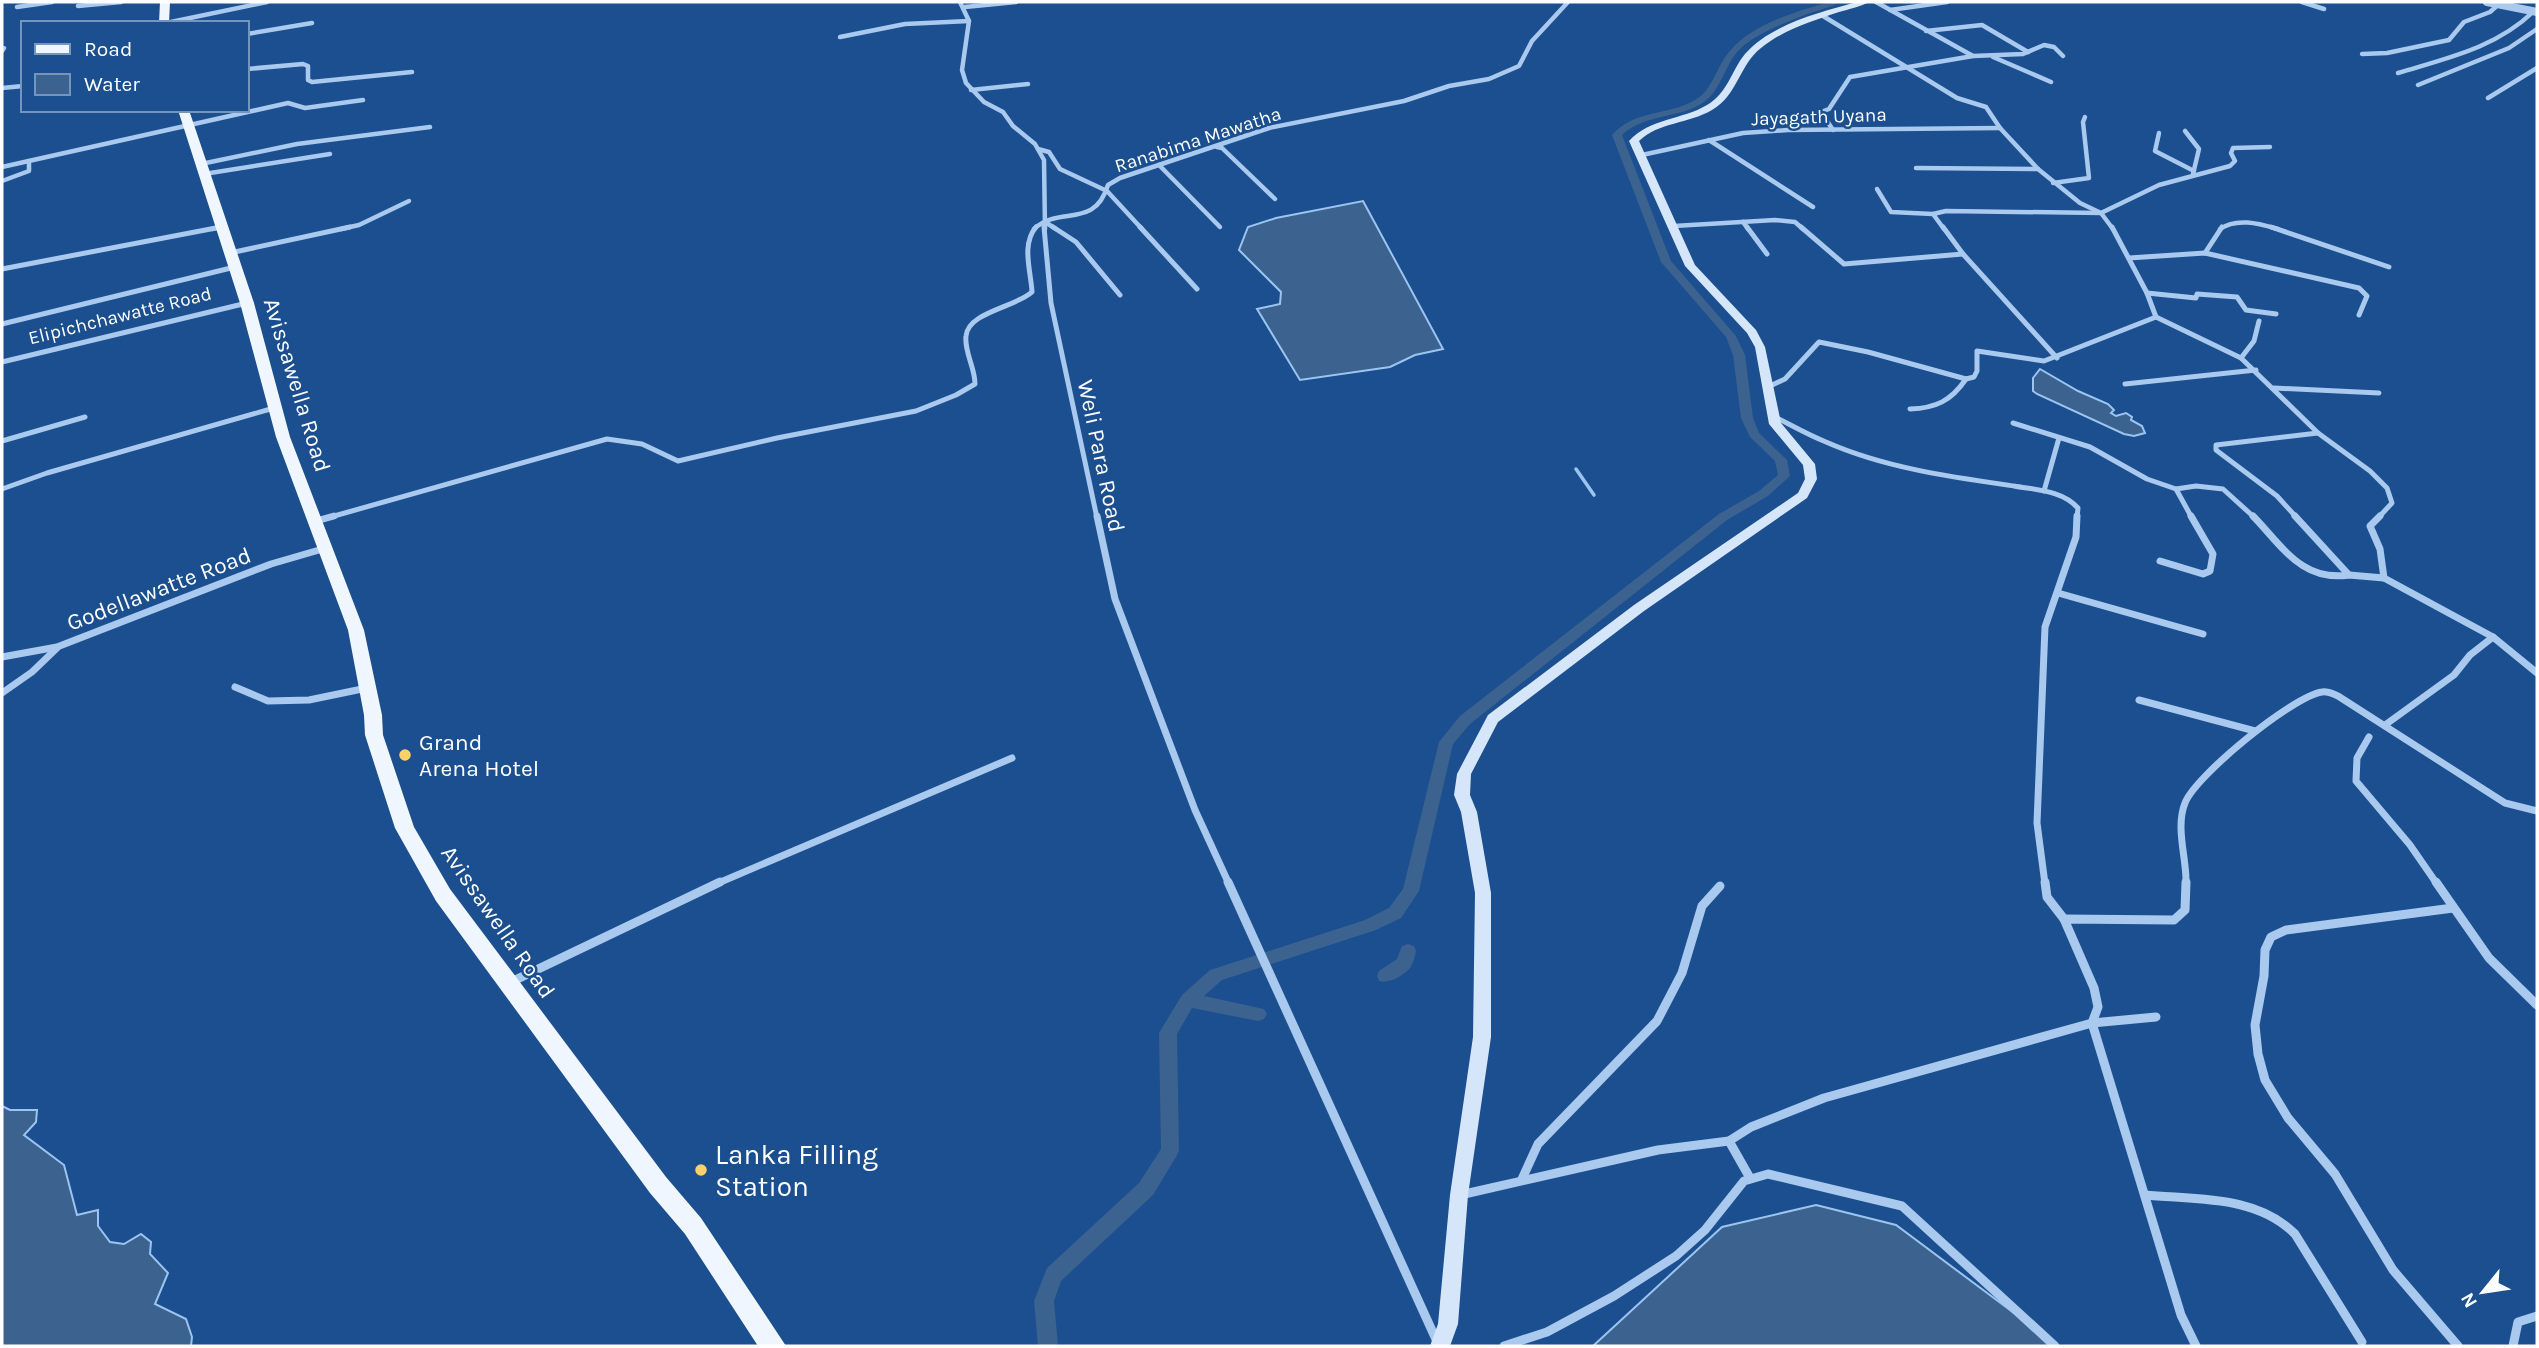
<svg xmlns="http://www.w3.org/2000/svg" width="2539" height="1348" font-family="Karla,sans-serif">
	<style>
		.water { fill: #3c6290; stroke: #9cc4f0; stroke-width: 2 }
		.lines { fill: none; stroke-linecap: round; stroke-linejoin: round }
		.stream { stroke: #9cc4f0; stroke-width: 3.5 }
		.canal { fill: #3c6290; fill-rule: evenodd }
		.minor-far3 { stroke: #a9c9ee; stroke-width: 4.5 }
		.minor-far2 { stroke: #a9c9ee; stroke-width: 5 }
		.minor-far1 { stroke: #a9c9ee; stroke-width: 7 }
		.minor { stroke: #a9c9ee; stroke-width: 9 }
		.tertiary { stroke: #a9c9ee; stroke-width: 8 }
		.secondary { fill: #d6e6fa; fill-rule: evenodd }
		.primary { fill: #f0f6ff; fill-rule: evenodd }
		.poi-dot { fill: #ffd166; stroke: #1b4f8f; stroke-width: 2.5 }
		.labels { text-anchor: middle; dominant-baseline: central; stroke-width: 5; stroke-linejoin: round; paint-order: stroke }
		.far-street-label { font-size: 19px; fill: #fff; stroke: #1b4f8f }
		.street-label { font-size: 23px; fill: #fff; stroke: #1b4f8f }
		.poi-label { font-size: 23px; fill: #fff; stroke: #1b4f8f; text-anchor: start }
		.near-poi-label { font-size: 28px; fill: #fff; stroke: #1b4f8f; text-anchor: start }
	</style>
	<rect width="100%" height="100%" fill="#1b4f8f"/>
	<g class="water">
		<polygon points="1363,201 1443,349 1415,355 1390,367 1300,380 1257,309 1280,304 1281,292 1239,250 1248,227 1276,218"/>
		<polygon points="2040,369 2078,391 2108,404 2114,410 2111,413 2116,416 2126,413 2132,417 2131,420 2142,426 2145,433 2134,436 2124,434 2037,394 2033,391 2033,378"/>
		<polygon points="2,1106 10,1110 37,1110 36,1122 24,1135 64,1165 77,1215 98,1210 98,1226 110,1242 124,1244 141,1234 151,1242 150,1254 168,1273 155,1304 186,1319 192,1337 191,1346 2,1346"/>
		<polygon points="1816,1205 1896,1225 2022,1319 2050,1346 1593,1346 1722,1227"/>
	</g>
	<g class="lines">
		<polyline class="stream" points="1576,469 1594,495"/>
		<g class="canal">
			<path d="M1829 2H1840C1831 7 1820 10 1810 13 1787 22 1761 31 1742 47 1724 63 1722 92 1701 104 1676 119 1644 114 1622 135L1671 261 1736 336 1745 355 1753 418 1759 433 1787 460 1790 476 1768 496 1727 520 1470 724 1453 744 1419 891 1401 918 1376 930 1222 980 1204 996 1264 1009 1267 1014 1264 1019 1258 1021 1192 1008 1177 1034 1179 1151 1176 1157 1153 1195 1061 1281 1054 1301 1058 1346H1038L1034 1301 1047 1268 1139 1183 1161 1149 1159 1033 1182 995 1210 970 1365 920 1389 908 1403 889 1439 742 1460 716 1719 514 1759 491 1778 475 1775 461 1750 437 1741 418 1733 355 1726 337 1661 262 1612 135C1635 109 1668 116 1695 100 1713 90 1716 67 1729 52 1752 24 1795 12 1829 2Z"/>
			<path d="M1408 944 1414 946 1416 951C1415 956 1413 964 1410 968 1403 976 1389 984 1379 981L1377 976 1379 971 1397 959 1402 946Z"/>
		</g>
		<g class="minor-far3">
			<polyline points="960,2 969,21 962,70 966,83 984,102 1003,112 1013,126 1035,144 1044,160 1045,229"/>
			<polyline points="2302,2 2324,9"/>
			<polyline points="78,6 121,2"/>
			<polyline points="17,7 52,2"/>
			<polyline points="965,7 1016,2"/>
			<polyline points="1890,10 1947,2"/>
			<polyline points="1823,16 1957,98 1986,107 2000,128 2038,169 2080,203 2101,213 2113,229"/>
			<polyline points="166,23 267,2"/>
			<polyline points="1926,31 1982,25 2028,52"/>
			<polyline points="247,34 312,23"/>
			<polyline points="840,37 905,24 969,21"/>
			<polyline points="2,51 4,48"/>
			<polyline points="2362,54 2387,53 2449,40 2464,22 2490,12 2499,4"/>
			<polyline points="1973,56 2023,54 2044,45 2054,47 2063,56"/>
			<polyline points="1993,57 2051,82"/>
			<polyline points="247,69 303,64 308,66 308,80 312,82 412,72"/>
			<path d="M2398 73C2447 58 2496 48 2534 11"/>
			<polyline points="2418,85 2509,48 2537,29"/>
			<polyline points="2,88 23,86"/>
			<polyline points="971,90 1028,84"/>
			<polyline points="2488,98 2537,68"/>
			<polyline points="1833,130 1821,112 1829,109 1850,77 1973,56 1876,2"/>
			<polyline points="2185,131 2199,149 2193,174"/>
			<polyline points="2159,133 2155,151 2194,171"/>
			<polyline points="1709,140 1813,207"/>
			<polyline points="1217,147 1222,148 1275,199"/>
			<polyline points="1038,149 1049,152 1060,169 1107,191 1142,229"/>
			<polyline points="1642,155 1743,133 1788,130 2000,128"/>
			<polyline points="201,164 297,144 430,127"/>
			<polyline points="1159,165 1220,227"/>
			<polyline points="2,167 288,103 305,108 363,100"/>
			<polyline points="1916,168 2038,169"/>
			<polyline points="204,174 330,154"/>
			<polyline points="2,181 29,171 29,161"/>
			<polyline points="2053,183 2089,178 2083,122 2085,117"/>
			<polyline points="1877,189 1891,212 1933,214"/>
			<polyline points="1045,222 1056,229"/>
			<polyline points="1743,222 1748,229"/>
			<polyline points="1674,226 1775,220 1795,222 1803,229"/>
			<polyline points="212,229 221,227"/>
			<polyline points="341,229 359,225 409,201"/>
			<path d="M1034 229C1060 205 1094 230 1108 185L1120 178 1269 128 1404 101 1449 86 1489 79 1519 66 1532 41 1568 2"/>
			<polyline points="1944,229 1933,214 1946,211 2101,213 2159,185 2230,166 2235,161 2231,153 2233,148 2270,147"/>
			<path d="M2220 229C2237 217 2260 224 2278 229"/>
		</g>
		<g class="minor-far2">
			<polyline points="1044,227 1051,303 1097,518"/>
			<polyline points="1053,227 1076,242 1120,295"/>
			<polyline points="1140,227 1197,289"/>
			<polyline points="1747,227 1767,254"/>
			<polyline points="1801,227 1844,264 1963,254"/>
			<polyline points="1943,227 1963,254 2057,358"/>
			<polyline points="2112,227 2147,293 2156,317 2241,358 2318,433 2370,471 2387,488 2392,503 2378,518"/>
			<polyline points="2271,227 2389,267"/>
			<polyline points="230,253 350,227"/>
			<polyline points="2205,253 2222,227"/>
			<polyline points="2129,258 2205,253 2359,288 2367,296 2359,315"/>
			<polyline points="2,269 221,227"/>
			<polyline points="2147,293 2196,298 2197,294 2237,297 2246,310 2276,314"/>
			<polyline points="2,324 235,267"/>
			<polyline points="2241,358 2254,341 2259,321"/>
			<polyline points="2,362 247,303"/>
			<polyline points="2125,384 2256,370"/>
			<polyline points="1768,387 1785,379 1819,342 1868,352 1966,379 1974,377 1977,371 1977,351 2044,361 2156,317"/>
			<polyline points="2274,388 2379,393"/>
			<path d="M1910 409C1936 408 1951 401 1966 379"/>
			<path d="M1773 416C1791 425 1808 435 1826 442 1885 468 1951 477 2014 486 2036 490 2062 490 2078 508L2077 518"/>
			<polyline points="2013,423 2090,447 2147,479 2176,489 2196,486 2223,489 2255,518"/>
			<polyline points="2,441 85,417"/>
			<polyline points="2,489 47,473 274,408"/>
			<polyline points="2176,489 2192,518"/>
			<polyline points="2044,491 2059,438"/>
			<path d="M327 518 607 439 642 444 678 461 777 438 916 411 956 395 975 384C975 367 964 352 966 336 968 312 1016 307 1032 292 1031 271 1021 245 1036 227"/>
			<polyline points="2297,518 2277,496 2216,450 2216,445 2318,433"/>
		</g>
		<g class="minor-far1">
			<polyline points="1097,516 1115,599 1195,810 1229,884"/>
			<path d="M2253 516C2283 547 2302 582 2349 575L2295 516"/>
			<polyline points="2380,516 2370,526 2380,549 2384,578 2493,637 2537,673"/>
			<polyline points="316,521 334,516"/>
			<polyline points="2160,561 2203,574 2210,571 2213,554 2191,516"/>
			<polyline points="2349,575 2384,578"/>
			<polyline points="2058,593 2203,634"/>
			<polyline points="2,657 57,647 271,564 326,548"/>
			<polyline points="235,687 268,701 309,700 367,688"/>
			<polyline points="2,693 32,672 57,648"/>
			<polyline points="2139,700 2255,731"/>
			<polyline points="2385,725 2454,675 2470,655 2493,637"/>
			<polyline points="2369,737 2357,758 2356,781 2410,845 2437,884"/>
			<polyline points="716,884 1012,758"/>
			<polyline points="2045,884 2037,823 2045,627 2076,537 2077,516"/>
			<path d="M2186 884C2187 859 2175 828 2185 803 2195 776 2293 696 2322 692 2328 691 2333 694 2338 696L2505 803 2537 811"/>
		</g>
		<g class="minor">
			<polyline points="1228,882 1439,1346"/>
			<polyline points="2045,882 2047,897 2064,919"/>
			<polyline points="2436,882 2489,958 2537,1005"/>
			<polyline points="2453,908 2286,930 2271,937 2265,950 2264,976 2255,1025 2258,1054 2265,1080 2288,1118 2335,1174 2393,1270 2458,1346"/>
			<polyline points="509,983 720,882"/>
			<polyline points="2156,1017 2092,1023 2181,1315 2196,1346"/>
			<polyline points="1729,1141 1750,1178"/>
			<polyline points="1522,1179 1538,1144 1657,1021 1682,973 1702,906 1720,886"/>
			<polyline points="1460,1195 1658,1150 1729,1141 1751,1127 1824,1098 2092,1023 2098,1007 2094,988 2064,919 2174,920 2185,910 2186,882"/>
			<path d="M2145 1195C2197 1200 2256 1195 2295 1234L2362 1342"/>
			<polyline points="1504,1346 1547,1332 1614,1296 1676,1256 1705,1230 1744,1181 1768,1174 1902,1206 2055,1346"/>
			<polyline points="2513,1346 2518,1322 2537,1316"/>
		</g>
		<polyline class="tertiary" points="2487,2 2537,12"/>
		<path class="secondary" d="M1857 2H1869C1860 7 1849 9 1839 12 1812 21 1783 30 1761 48 1739 65 1738 95 1712 110 1688 124 1659 122 1639 141L1695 265 1756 330 1765 347 1781 423 1815 464 1817 479 1807 498 1644 611 1498 722 1471 774 1470 795 1477 812 1491 893V1037L1468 1195 1458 1324 1450 1346H1430L1438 1324 1450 1195 1473 1037 1475 893 1461 812 1454 795 1457 774 1488 715 1634 605 1798 493 1805 479 1803 465 1769 424 1755 347 1747 333 1685 266 1629 141C1650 118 1682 120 1707 105 1728 93 1731 71 1745 54 1771 24 1821 12 1857 2Z"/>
		<g class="primary">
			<polygon points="160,2 170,2 169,23 159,23"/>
			<polygon points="178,110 189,110 254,303 290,437 364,630 382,715 383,735 414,827 450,889 666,1177 701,1218 786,1346 758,1346 685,1234 650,1193 436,901 395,828 365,735 364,715 348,630 276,437 240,303"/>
		</g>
	</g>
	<g class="poi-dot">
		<circle cx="405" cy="755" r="7"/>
		<circle cx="701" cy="1170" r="7"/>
	</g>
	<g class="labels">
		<g class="far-street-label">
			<text transform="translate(1819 117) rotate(-2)">Jayagath Uyana</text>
			<text transform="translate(1198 140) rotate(-18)">Ranabima Mawatha</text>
			<text transform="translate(120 316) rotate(-14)">Elipichchawatte Road</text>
		</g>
		<g class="street-label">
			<text transform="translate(297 385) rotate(73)">Avissawella Road</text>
			<text transform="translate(1101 456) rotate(78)">Weli Para Road</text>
			<text transform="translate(159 589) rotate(-21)">Godellawatte Road</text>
			<text transform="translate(498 922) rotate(55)">Avissawella Road</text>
		</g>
		<g class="poi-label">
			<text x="419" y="742">Grand<tspan x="419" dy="26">Arena Hotel</tspan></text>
		</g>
		<g class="near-poi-label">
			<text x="715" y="1154">Lanka Filling<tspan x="715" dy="32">Station</tspan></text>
		</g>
	</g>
	<rect width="2539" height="1348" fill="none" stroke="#ffffff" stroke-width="7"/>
	<rect x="21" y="21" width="228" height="91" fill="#1b4f8f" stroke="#7695bc" stroke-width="2"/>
	<rect x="35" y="44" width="35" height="10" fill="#f0f6ff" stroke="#7695bc" stroke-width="2"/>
	<text x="84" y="56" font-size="21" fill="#ffffff">Road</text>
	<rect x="35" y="74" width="35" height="21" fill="#3c6290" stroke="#7695bc" stroke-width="2"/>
	<text x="84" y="91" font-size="21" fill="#ffffff">Water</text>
	<g transform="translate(2483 1292) rotate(240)" stroke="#1b4f8f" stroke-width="5" paint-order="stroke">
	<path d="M0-5L12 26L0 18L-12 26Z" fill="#ffffff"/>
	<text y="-10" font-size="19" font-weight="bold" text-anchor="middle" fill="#ffffff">N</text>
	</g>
</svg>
